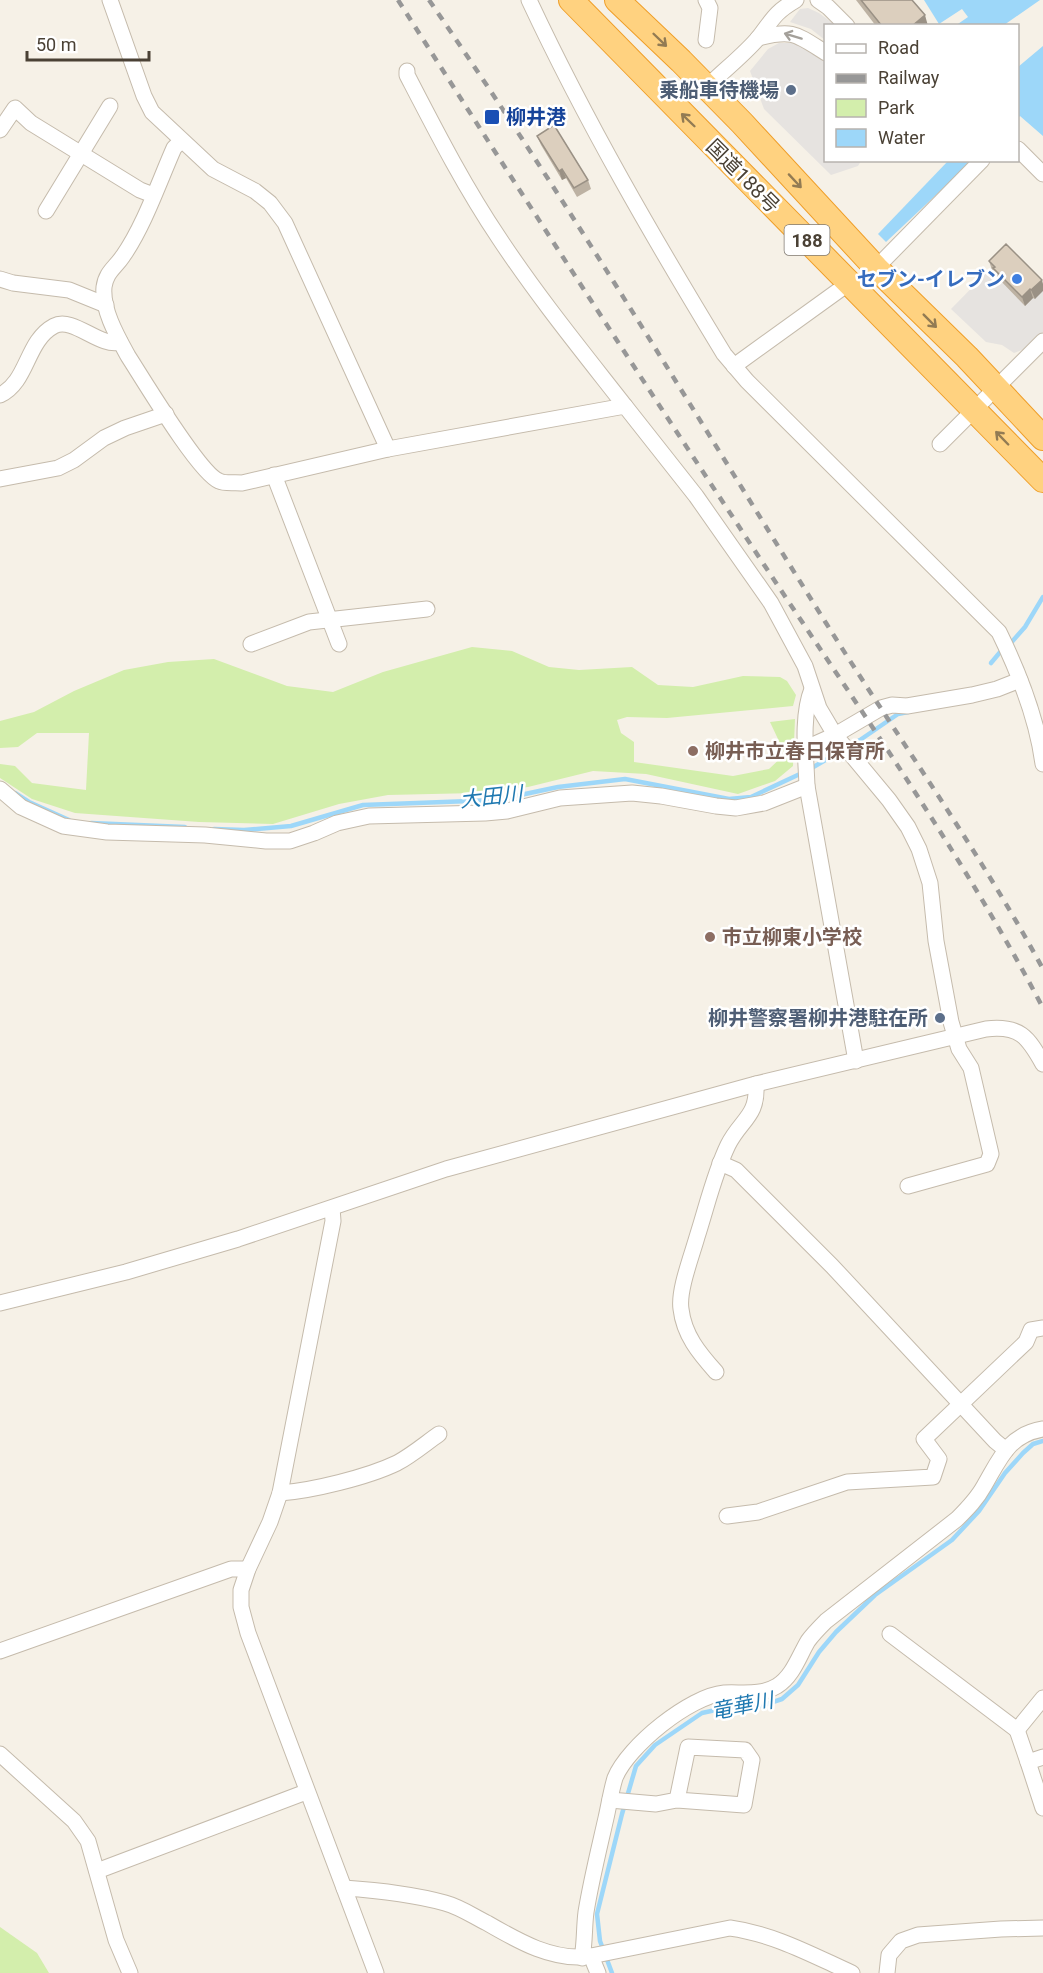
<svg xmlns="http://www.w3.org/2000/svg" width="1043" height="1973" font-family="Roboto,'Noto Sans JP',sans-serif">
	<style>
		.green { fill: #d3eeac }
		.parking { fill: #e6e3e0 }
		.water { fill: #9dd7f9 }
		.lines { fill: none; stroke-linecap: round; stroke-linejoin: round }
		.stream { stroke: #9dd7f9; stroke-width: 4.5 }
		.minor-casing { stroke: #c5bbac; stroke-width: 17 }
		.trunk-casing { stroke: #ef9e28; stroke-width: 26 }
		.minor { stroke: #fff; stroke-width: 15 }
		.trunk { stroke: #ffd280; stroke-width: 24 }
		.rail { stroke: #979797; stroke-width: 4.5; stroke-dasharray: 8 8; stroke-linecap: butt }
		.wall { fill: #bdb2a3 }
		.shaded-wall { fill: #9a9185 }
		.building { fill: #dccfbe; stroke: #9a9185; stroke-width: 1.5 }
		.oneway { stroke: #a4a09a }
		.oneway2 { stroke: #927b53 }
		.service-dot { fill: #5c6f8a; stroke: #fff; stroke-width: 2 }
		.transit-dot { fill: #1a4fb4; stroke: #fff; stroke-width: 2 }
		.shop-dot { fill: #3f7fe0; stroke: #fff; stroke-width: 2 }
		.education-dot { fill: #8d6e63; stroke: #fff; stroke-width: 2 }
		.labels { text-anchor: middle; dominant-baseline: central; stroke-width: 5; stroke-linejoin: round; paint-order: stroke }
		.shield { fill: #fff; stroke: #807a72; stroke-width: 1.5 }
		.shield-label { font-size: 18px; font-weight: bold; fill: #4a4135 }
		.service-label { font-size: 20px; font-weight: bold; fill: #4e5e75; stroke: #fff; text-anchor: end }
		.transit-label { font-size: 20px; font-weight: bold; fill: #164399; stroke: #fff; text-anchor: start }
		.street-label { font-size: 20px; fill: #4a4135; stroke: #fff }
		.shop-label { font-size: 20px; font-weight: bold; fill: #366cbe; stroke: #fff; text-anchor: end }
		.education-label { font-size: 20px; font-weight: bold; fill: #785e54; stroke: #fff; text-anchor: start }
		.water-label { font-size: 21px; font-style: italic; fill: #1f79b1; stroke: #fff }
	</style>
	<rect width="100%" height="100%" fill="#f6f1e7"/>
	<g class="green">
		<polygon points="472,647 512,651 549,667 579,670 632,667 658,685 693,687 743,676 780,677 787,681 796,695 793,706 667,718 627,717 617,720 621,733 634,742 634,762 733,776 769,769 785,754 770,722 795,719 793,766 775,781 738,794 646,774 593,771 528,787 476,793 388,795 339,804 273,824 199,822 75,813 32,799 0,778 0,764 15,766 32,783 86,790 89,733 37,733 18,747 0,748 0,721 34,712 74,691 124,670 168,662 214,659 287,686 333,692 383,672"/>
		<polygon points="0,1927 37,1953 49,1973 0,1973"/>
	</g>
	<g class="parking">
		<polygon points="808,8 819,13 835,25 826,26 825,40 811,29 790,22 800,9"/>
		<polygon points="779,43 800,43 825,60 826,160 861,161 858,166 831,175 764,109 750,71 768,49"/>
		<polygon points="1008,251 1033,298 1043,291 1043,332 1027,348 1014,353 1002,345 986,342 951,309"/>
	</g>
	<g class="water">
		<polygon points="924,0 1040,0 1004,25 955,26 968,17 962,9 939,24"/>
		<polygon points="1043,46 1043,136 1020,116 1018,118 1018,67"/>
		<polygon points="948,161 972,161 886,242 878,234"/>
	</g>
	<g class="lines">
		<g class="stream">
			<polyline points="1010,644 1025,627 1043,597"/>
			<polyline points="991,663 1001,651"/>
			<polyline points="810,769 860,740 898,714 908,712"/>
			<polyline points="15,793 29,802 69,820"/>
			<polyline points="91,823 185,827"/>
			<polyline points="214,829 244,830 291,826 363,805 497,800 558,787 625,779 729,799 751,797 802,773"/>
			<polyline points="612,1973 600,1941 597,1914 622,1814 636,1766 655,1745 702,1713 729,1707 761,1706 782,1699 798,1685 819,1652 836,1632 875,1595 952,1540 979,1511 1005,1473 1023,1453 1033,1444 1043,1441"/>
		</g>
		<defs>
			<g id="minor">
				<polyline points="110,0 144,96 152,112 213,169 255,191 270,203 285,223 388,449"/>
				<path d="M529 0C586 122 654 239 724 354L747 381 999 632C1019 673 1037 718 1043 764"/>
				<polyline points="818,0 828,7 847,26"/>
				<path d="M758 38C793 29 796 34 826 53"/>
				<polyline points="706,40 710,8 706,0"/>
				<path d="M407 71V75C436 131 464 186 499 238 538 297 582 351 625 406"/>
				<path d="M707 87C722 72 746 53 759 37 773 19 774 13 796 0"/>
				<polyline points="0,130 15,108 31,123 140,190 153,195"/>
				<path d="M181 141 174 148C159 182 144 226 123 256 115 268 106 272 104 287 102 310 117 336 128 356 143 379 199 473 219 481 225 484 235 482 242 483L388 449 625 406 696 496 771 603 805 666 819 708 835 735 889 800 908 827 919 849 930 883 936 941 951 1022 959 1049 971 1068 991 1154 987 1164 908 1186"/>
				<polyline points="1018,149 1043,174"/>
				<polyline points="46,211 110,106"/>
				<polyline points="876,268 982,160"/>
				<polyline points="0,279 13,283 69,290 106,305"/>
				<polyline points="734,366 849,283"/>
				<path d="M0 395C28 382 26 341 54 326 73 316 100 348 120 342"/>
				<polyline points="940,444 1043,341"/>
				<polyline points="274,475 339,644"/>
				<polyline points="0,479 58,468 74,460 104,438 125,428 166,414"/>
				<polyline points="251,644 309,622 427,609"/>
				<path d="M812 689C801 716 806 757 807 786L856 1061"/>
				<polyline points="806,748 835,735 881,708 892,705 907,706 972,695 997,689 1020,680"/>
				<polyline points="0,789 21,807 63,826 107,832 205,835 266,841 290,841 314,833 337,823 369,816 485,813 507,811 560,798 632,793 661,796 716,806 736,808 764,803 807,786"/>
				<polyline points="720,1163 736,1170 832,1266 995,1441 1006,1450"/>
				<polyline points="332,1208 333,1221 280,1493 270,1522 248,1569 241,1590 241,1607 248,1633 376,1973"/>
				<path d="M0 1303 126 1272 238 1239 446 1169 756 1084 986 1029C1020 1025 1028 1037 1043 1064"/>
				<path d="M716 1372C699 1353 684 1335 681 1309 678 1291 692 1255 697 1237 707 1206 714 1174 728 1145 741 1119 758 1117 756 1084"/>
				<path d="M280 1493C311 1491 368 1477 397 1463 412 1455 426 1443 439 1434"/>
				<polyline points="727,1516 758,1512 847,1482 933,1477 939,1459 924,1439 1026,1342 1031,1330 1043,1328"/>
				<polyline points="890,1634 1017,1730 1043,1698"/>
				<polyline points="0,1651 231,1569 248,1569"/>
				<polyline points="1017,1730 1028,1762 1043,1757"/>
				<polyline points="0,1754 74,1821 88,1841 116,1940 130,1973"/>
				<polyline points="1028,1762 1043,1808"/>
				<polyline points="610,1800 656,1804 677,1800 744,1805 752,1760 745,1750 688,1747 677,1800"/>
				<polyline points="97,1871 306,1792"/>
				<path d="M344 1888C374 1890 416 1895 445 1903 460 1907 473 1916 487 1923 518 1941 554 1962 591 1956L730 1928C774 1934 812 1955 852 1973"/>
				<polyline points="591,1956 598,1973"/>
				<path d="M582 1958C585 1942 584 1927 586 1912 591 1881 599 1849 606 1818 609 1805 611 1791 615 1778 628 1746 690 1696 724 1693 742 1692 760 1696 777 1686 793 1676 799 1656 808 1641 813 1634 820 1627 826 1621L957 1519C967 1509 977 1499 984 1486 1000 1459 1008 1435 1043 1429"/>
				<polyline points="887,1973 889,1955 901,1941 918,1935 1001,1929 1043,1928"/>
			</g>
			<g id="trunk">
				<polyline points="571,0 1043,480"/>
				<polyline points="617,0 681,61 742,123 876,268 967,357 1043,438"/>
			</g>
		</defs>
		<use href="#minor" class="minor-casing"/>
		<use href="#trunk" class="trunk-casing"/>
		<use href="#minor" class="minor"/>
		<use href="#trunk" class="trunk"/>
		<g class="rail">
			<path d="M398 0C510 176 623 351 738 525 842 685 954 839 1043 1008"/>
			<path d="M429 0C569 203 695 414 826 623 898 738 978 849 1043 969"/>
		</g>
	</g>
	<g class="wall">
		<polygon points="856,0 912,0 928,26 876,26"/>
		<polygon points="537,136 588,180 591,189 577,197 566,178 562,180 541,145"/>
		<polygon points="989,261 1042,280 1035,299 1033,298 1025,306 997,277 995,273 992,270"/>
	</g>
	<g class="shaded-wall">
		<polygon points="925,15 928,26 912,26"/>
		<polygon points="562,169 566,178 562,180 559,171"/>
		<polygon points="1042,280 1043,284 1043,291 1035,299 1031,290"/>
		<polygon points="1030,289 1033,298 1025,306 1022,297"/>
	</g>
	<g class="building">
		<polygon points="861,0 912,0 925,15 912,26 882,26"/>
		<polygon points="554,125 588,180 574,188 562,169 559,171 537,136"/>
		<polygon points="1006,244 1042,280 1031,290 1030,289 1022,297 993,268 995,267 989,261"/>
	</g>
	<defs><path id="oneway-shaft" d="M-6 0H5M1.5-3L5.5 0L1.5 3" fill="none" stroke-width="1.6" stroke-linecap="round" stroke-linejoin="round" transform="scale(1.5)"/></defs>
	<use class="oneway" href="#oneway-shaft" transform="translate(793 36) rotate(-163)"/>
	<g class="oneway2">
		<use href="#oneway-shaft" transform="translate(660 40) rotate(44)"/>
		<use href="#oneway-shaft" transform="translate(688 120) rotate(-136)"/>
		<use href="#oneway-shaft" transform="translate(795 181) rotate(47)"/>
		<use href="#oneway-shaft" transform="translate(930 321) rotate(45)"/>
		<use href="#oneway-shaft" transform="translate(1002 438) rotate(-134)"/>
	</g>
	<g class="service-dot">
		<circle cx="791" cy="90" r="6"/>
		<circle cx="940" cy="1018" r="6"/>
	</g>
	<rect class="transit-dot" x="484" y="109" width="16" height="16" rx="3"/>
	<circle class="shop-dot" cx="1017" cy="279" r="6"/>
	<g class="education-dot">
		<circle cx="693" cy="751" r="6"/>
		<circle cx="710" cy="937" r="6"/>
	</g>
	<g class="labels">
		<rect class="shield" x="784.5" y="225" width="45" height="30" rx="4.5"/>
		<g class="shield-label">
			<text x="807" y="240">188</text>
		</g>
		<g class="service-label">
			<text x="779" y="90">乗船車待機場</text>
			<text x="928" y="1018">柳井警察署柳井港駐在所</text>
		</g>
		<g class="transit-label">
			<text x="506" y="117">柳井港</text>
		</g>
		<g class="street-label">
			<text transform="translate(743 176) rotate(45)">国道188号</text>
		</g>
		<g class="shop-label">
			<text x="1005" y="279">セブン-イレブン</text>
		</g>
		<g class="education-label">
			<text x="705" y="751">柳井市立春日保育所</text>
			<text x="722" y="937">市立柳東小学校</text>
		</g>
		<g class="water-label">
			<text transform="translate(491 797) rotate(-6)">大田川</text>
			<text transform="translate(742 1706) rotate(-11)">竜華川</text>
		</g>
	</g>
	<rect x="824" y="24" width="195" height="138" fill="#ffffff" stroke="#b7b3ae" stroke-width="1.5"/>
	<rect x="836" y="44" width="30" height="9" fill="#ffffff" stroke="#b7b3ae" stroke-width="1.5"/>
	<text x="878" y="54" font-size="18" fill="#4a4135">Road</text>
	<rect x="836" y="74" width="30" height="9" fill="#979797" stroke="#b7b3ae" stroke-width="1.5"/>
	<text x="878" y="84" font-size="18" fill="#4a4135">Railway</text>
	<rect x="836" y="99" width="30" height="18" fill="#d3eeac" stroke="#b7b3ae" stroke-width="1.5"/>
	<text x="878" y="114" font-size="18" fill="#4a4135">Park</text>
	<rect x="836" y="129" width="30" height="18" fill="#9dd7f9" stroke="#b7b3ae" stroke-width="1.5"/>
	<text x="878" y="144" font-size="18" fill="#4a4135">Water</text>
	<path d="M27 51v9h122v-9" fill="none" stroke="#4a4135" stroke-width="3"/>
	<text x="36" y="51" font-size="18" fill="#4a4135" stroke="#ffffff" stroke-width="4.5" paint-order="stroke">50 m</text>
</svg>
